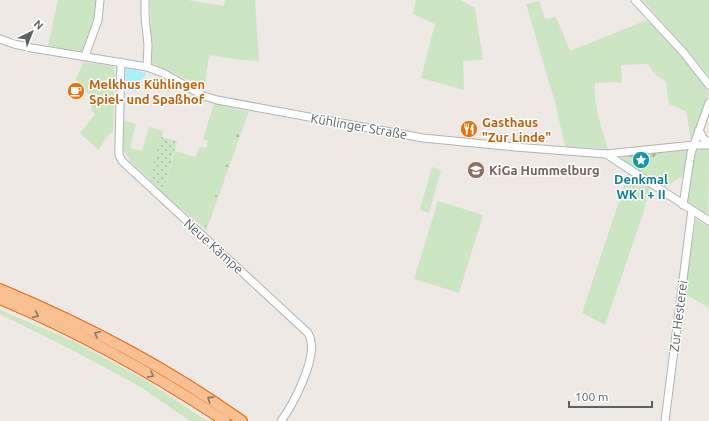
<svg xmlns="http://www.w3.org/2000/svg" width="709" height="421" font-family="Ubuntu,sans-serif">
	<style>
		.green { fill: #cce5c2 }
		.forest { fill: url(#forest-firs) }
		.garden { fill: url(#garden-dots) }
		.water { fill: #a7f0fc }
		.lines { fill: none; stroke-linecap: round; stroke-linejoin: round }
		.minor-casing { stroke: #b0b4b6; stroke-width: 9 }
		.highway-casing { stroke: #eb6208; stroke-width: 12 }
		.minor { stroke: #fff; stroke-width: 7 }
		.highway { stroke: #f9c091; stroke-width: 10 }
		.oneway { stroke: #837a6f }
		.labels { text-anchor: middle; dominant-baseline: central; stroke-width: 3; stroke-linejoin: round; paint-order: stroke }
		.food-label { font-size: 13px; font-weight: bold; fill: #c56008; stroke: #fff; text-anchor: start }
		.street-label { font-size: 13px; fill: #5c6264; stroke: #fff }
		.education-label { font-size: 13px; font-weight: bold; fill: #785e54; stroke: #fff; text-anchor: start }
		.culture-label { font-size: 13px; font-weight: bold; fill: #0d838f; stroke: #fff }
	</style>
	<defs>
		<pattern id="forest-firs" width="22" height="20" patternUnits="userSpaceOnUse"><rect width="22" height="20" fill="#cce5c2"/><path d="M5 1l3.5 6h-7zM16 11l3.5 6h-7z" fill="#a9bda1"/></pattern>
		<pattern id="garden-dots" width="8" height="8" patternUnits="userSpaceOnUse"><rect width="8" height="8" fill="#cce5c2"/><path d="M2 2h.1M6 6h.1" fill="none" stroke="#a9bda1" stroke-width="1.8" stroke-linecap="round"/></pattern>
	</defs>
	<rect width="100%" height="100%" fill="#eee9e4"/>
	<g class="green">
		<polygon points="58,0 96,0 94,17 83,51 80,52 48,46"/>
		<polygon points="150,0 187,0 224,6 225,0 255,0 259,61 242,60 209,55 205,88 152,63"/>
		<polygon points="416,0 460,0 475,8 483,60 463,61 464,90 421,78 435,24 413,14"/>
		<polygon points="643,0 709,0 709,76"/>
		<path d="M539 1 545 19 556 17 570 51 647 20 667 38 706 86 709 93 691 140 686 111 669 104 666 82 657 76 648 64 621 65 622 83 611 82 595 83C593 105 602 129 608 149L565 146 555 102 526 4Z"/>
		<polygon points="83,62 113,66 115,74 113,132 109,134 98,150 80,133 95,114 91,110 92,98 76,80"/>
		<polygon points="214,103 245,111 204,228 163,193 175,151 195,157 200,147 206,148 208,141 203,139"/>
		<polygon points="122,120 136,124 130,148 142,151 149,127 163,131 149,179 130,161 124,150"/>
		<polygon points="700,148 709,149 708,216 686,201 696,151"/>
		<polygon points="688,150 683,176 665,187 648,177 657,152"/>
		<polygon points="432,167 441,170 429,213 420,210"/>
		<polygon points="628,174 650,188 644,211 605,325 582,313"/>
		<polygon points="438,201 483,215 459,293 414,279"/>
		<polygon points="696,219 709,227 709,308 684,293"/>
		<polygon points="0,310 75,342 145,380 207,421 190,421 139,386 72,350 0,314"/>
	</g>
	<g class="forest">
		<polygon points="245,111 249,111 206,231 204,228"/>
		<polygon points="657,152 648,177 621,159 621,155"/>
	</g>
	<polygon class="garden" points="161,137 177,141 163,193 149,179"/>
	<polygon class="water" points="126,68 146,73 145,76 142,78 137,92 125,90"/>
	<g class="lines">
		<defs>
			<g id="minor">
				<polyline points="145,0 145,16 148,45 147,67"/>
				<polyline points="635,0 684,53 709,85"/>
				<polyline points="0,39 14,44 32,48 147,67 163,73 204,96 217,100 423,138 515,147 606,154 709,221"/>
				<polyline points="85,56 98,20 100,0"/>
				<path d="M121 62 119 145V155L122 161 308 333C309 335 311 339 311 342 315 362 293 405 281 421"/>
				<polyline points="699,130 703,138 709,143"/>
				<polyline points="606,154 694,145 709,145"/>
				<polyline points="683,205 691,153 709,103"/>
				<polyline points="665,421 691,217 692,211"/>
			</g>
			<g id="highway">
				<path d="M0 289C84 324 168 368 242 421"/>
				<path d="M0 299C79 332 154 374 225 421"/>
			</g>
		</defs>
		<use href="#minor" class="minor-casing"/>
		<use href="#highway" class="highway-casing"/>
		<use href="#minor" class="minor"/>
		<use href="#highway" class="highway"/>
	</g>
	<defs><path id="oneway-chevron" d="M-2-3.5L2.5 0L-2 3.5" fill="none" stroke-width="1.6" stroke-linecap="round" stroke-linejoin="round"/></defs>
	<g class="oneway">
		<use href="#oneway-chevron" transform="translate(36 315) rotate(24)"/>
		<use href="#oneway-chevron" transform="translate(97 334) rotate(-153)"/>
		<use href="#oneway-chevron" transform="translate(151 375) rotate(30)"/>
		<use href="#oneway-chevron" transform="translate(210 399) rotate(-147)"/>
	</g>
	<defs>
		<symbol id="cafe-disc" viewBox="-11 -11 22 22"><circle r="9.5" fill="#e8710a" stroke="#fff"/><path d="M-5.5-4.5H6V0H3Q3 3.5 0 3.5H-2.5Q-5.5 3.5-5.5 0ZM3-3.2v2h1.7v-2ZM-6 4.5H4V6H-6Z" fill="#fff"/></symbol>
		<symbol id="restaurant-disc" viewBox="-11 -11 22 22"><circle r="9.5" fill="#e8710a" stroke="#fff"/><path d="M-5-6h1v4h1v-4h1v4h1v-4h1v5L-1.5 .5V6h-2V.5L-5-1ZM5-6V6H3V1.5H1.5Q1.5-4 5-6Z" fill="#fff"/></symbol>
		<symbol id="sight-disc" viewBox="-11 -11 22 22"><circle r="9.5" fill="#0f9aa8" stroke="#fff"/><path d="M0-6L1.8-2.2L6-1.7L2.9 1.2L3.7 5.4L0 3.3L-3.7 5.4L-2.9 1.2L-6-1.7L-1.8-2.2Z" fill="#fff"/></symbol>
		<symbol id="school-disc" viewBox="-11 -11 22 22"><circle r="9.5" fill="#8d6e63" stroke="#fff"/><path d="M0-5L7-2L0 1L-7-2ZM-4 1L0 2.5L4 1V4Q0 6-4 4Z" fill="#fff"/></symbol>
	</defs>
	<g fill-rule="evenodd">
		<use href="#cafe-disc" x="66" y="81" width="20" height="20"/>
		<use href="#restaurant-disc" x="459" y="119" width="20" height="20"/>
		<use href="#sight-disc" x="631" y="150" width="20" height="20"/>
		<use href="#school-disc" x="466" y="160" width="20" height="20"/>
	</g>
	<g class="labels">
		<g class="food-label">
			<text x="89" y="84">Melkhus Kühlingen<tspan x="89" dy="15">Spiel- und Spaßhof</tspan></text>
			<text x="482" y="122">Gasthaus<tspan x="482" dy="15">"Zur Linde"</tspan></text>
		</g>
		<g class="street-label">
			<text transform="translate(359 126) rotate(10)">Kühlinger Straße</text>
			<text transform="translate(214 246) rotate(42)">Neue Kämpe</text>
			<text transform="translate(678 316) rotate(-83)">Zur Hesterei</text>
		</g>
		<g class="education-label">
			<text x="489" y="170">KiGa Hummelburg</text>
		</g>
		<g class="culture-label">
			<text x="641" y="179">Denkmal<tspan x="641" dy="15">WK I + II</tspan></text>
		</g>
	</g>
	<g transform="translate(32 32) rotate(43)" stroke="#ffffff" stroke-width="3" paint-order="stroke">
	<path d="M0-3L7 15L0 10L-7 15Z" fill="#5c6264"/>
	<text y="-6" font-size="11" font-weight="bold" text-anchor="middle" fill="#5c6264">N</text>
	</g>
	<path d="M569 401v6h83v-6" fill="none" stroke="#5c6264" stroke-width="2"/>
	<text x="575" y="401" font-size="12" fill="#5c6264" stroke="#ffffff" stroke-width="3" paint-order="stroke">100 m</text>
</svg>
